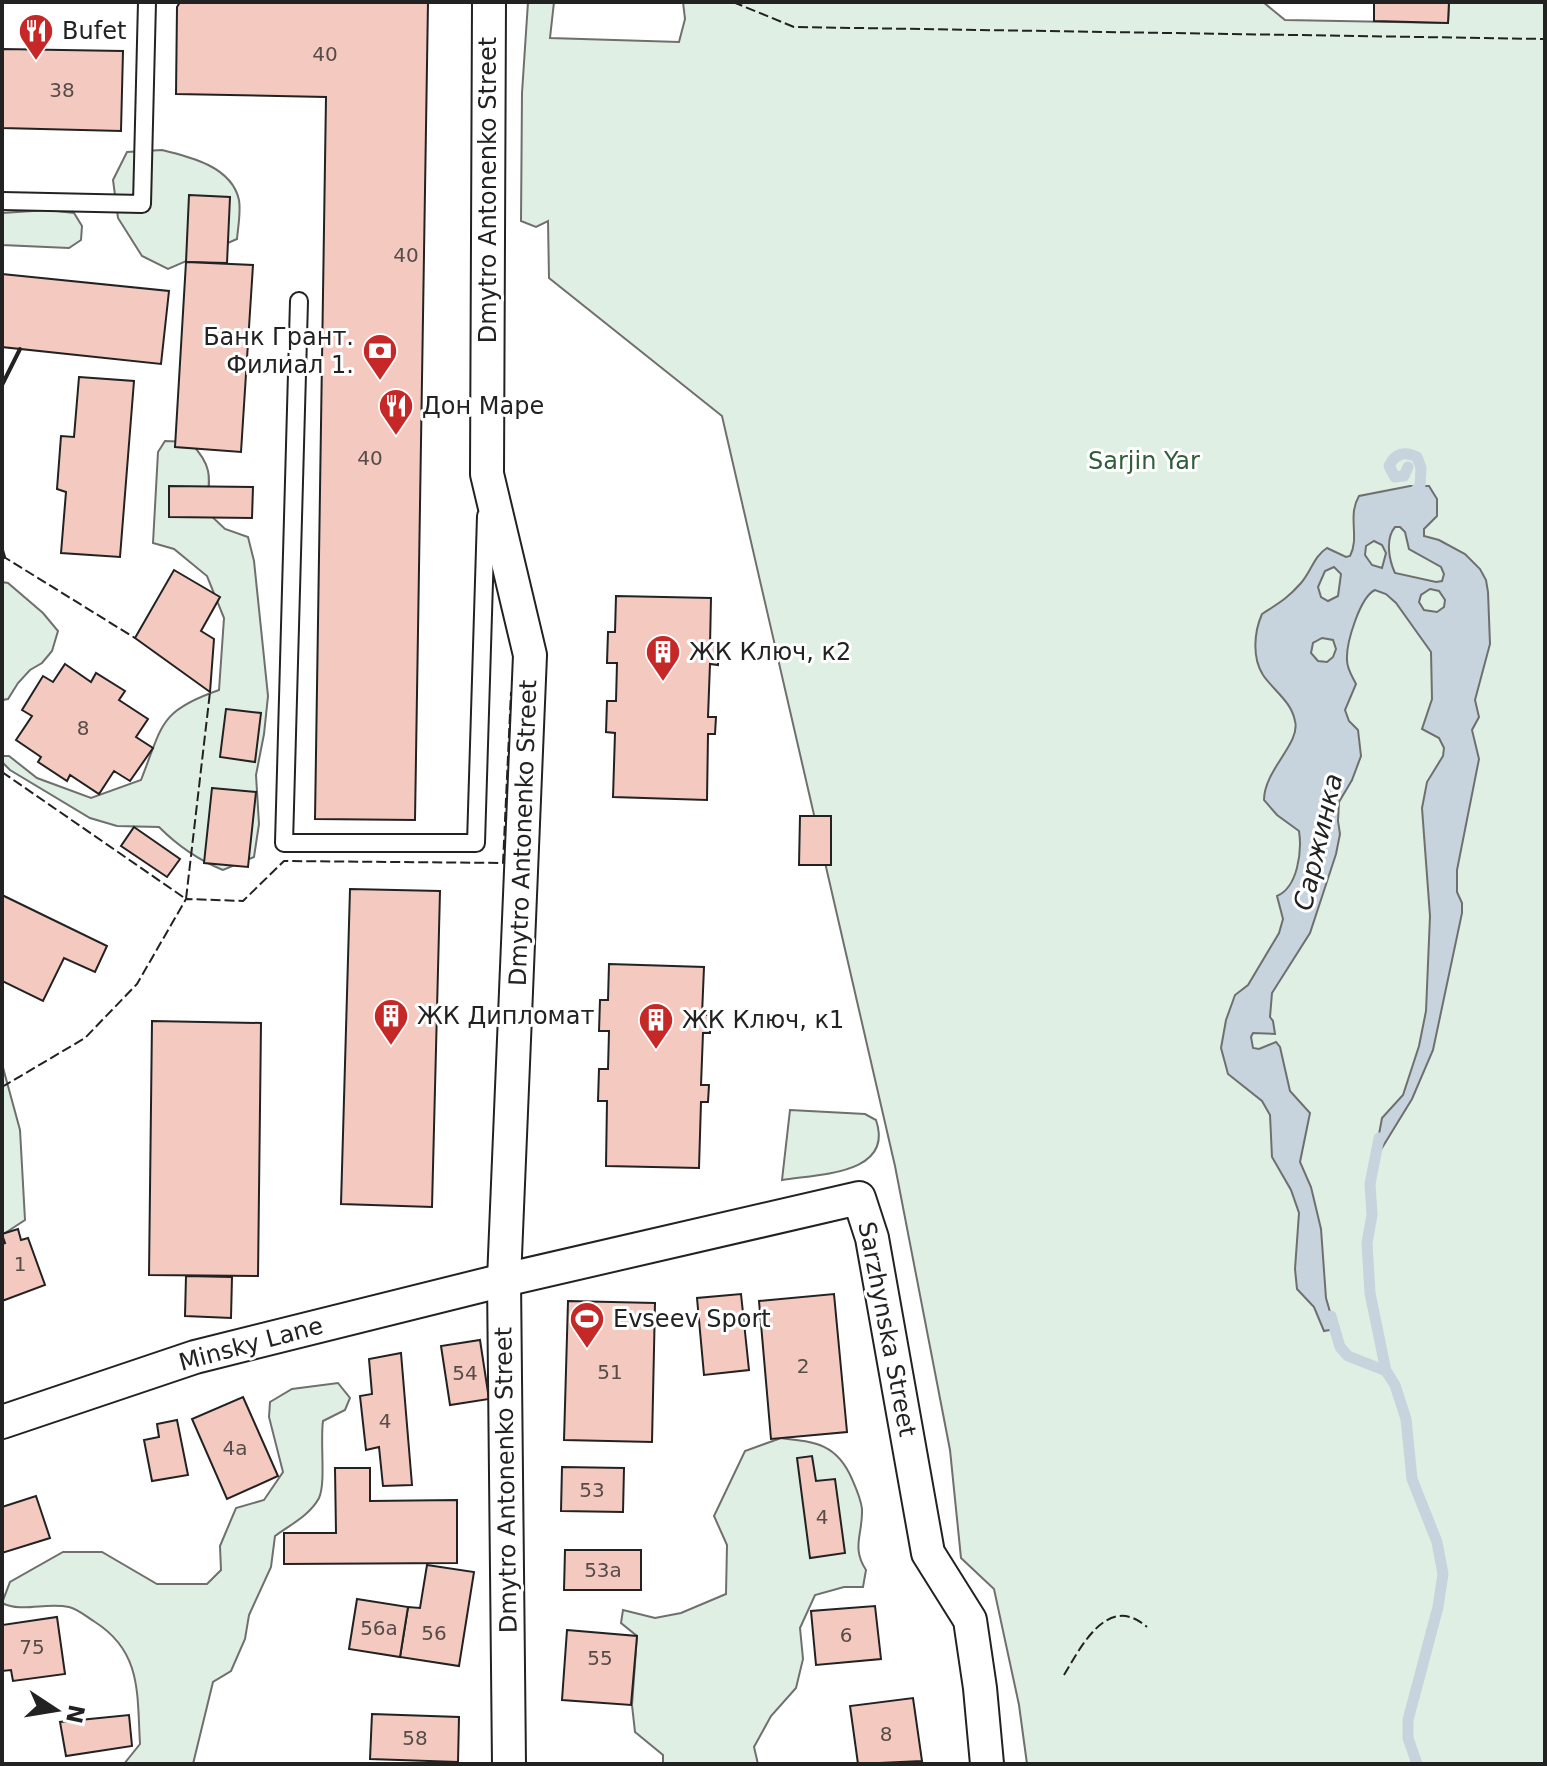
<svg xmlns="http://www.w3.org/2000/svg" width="1547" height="1766" font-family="'DejaVu Sans',sans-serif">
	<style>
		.green { fill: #e0efe3; stroke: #6f6f6f; stroke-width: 2 }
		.water { fill: #c7d3dd; stroke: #6f6f6f; stroke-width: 2; fill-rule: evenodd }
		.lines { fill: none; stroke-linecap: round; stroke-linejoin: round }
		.stream { stroke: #c7d3dd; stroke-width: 11 }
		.building { fill: #f3c9c0; stroke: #222; stroke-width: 2 }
		.service-casing { stroke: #222; stroke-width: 20 }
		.minor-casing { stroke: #222; stroke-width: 36 }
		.service { stroke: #fff; stroke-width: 16 }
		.minor { stroke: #fff; stroke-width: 32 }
		.fence { stroke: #222; stroke-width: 2; stroke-dasharray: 10 4; stroke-linecap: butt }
		.wall { stroke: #222; stroke-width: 4 }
		.labels { text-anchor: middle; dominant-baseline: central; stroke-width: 6; stroke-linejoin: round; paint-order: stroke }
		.number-label { font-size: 20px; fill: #564c4a }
		.poi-label { font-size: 24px; fill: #222; stroke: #fff; text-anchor: start }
		.street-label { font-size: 24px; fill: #222; stroke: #fff }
		.park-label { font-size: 24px; fill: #2f5e38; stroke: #fff }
		.water-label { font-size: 26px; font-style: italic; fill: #222; stroke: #fff }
	</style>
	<rect width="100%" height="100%" fill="#fff"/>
	<g class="green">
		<polygon points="528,2 554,2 550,38 679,42 685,19 683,2 1263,2 1285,20 1448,23 1449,2 1545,2 1545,1764 1027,1764 1019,1705 994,1589 961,1558 950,1450 895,1166 722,416 549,278 548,221 536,227 521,221 522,93"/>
		<path d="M162 150C191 157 232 167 239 200 241 212 238 227 237 239L168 269 142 256 118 218 113 180 127 152Z"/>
		<polygon points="48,210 74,213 82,226 81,240 69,248 2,245 2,213"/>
		<path d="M165 441 190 442C214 467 210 478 206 511L225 529 248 537 254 561 268 696 264 734 256 775 259 824 254 857 223 870C198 860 178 846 159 827L117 826 90 818 10 770 2 762V756H9L37 778 91 798 141 780C163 724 159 711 219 690L224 618 207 576 174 549 153 543 158 452Z"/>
		<polygon points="2,582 8,583 43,613 58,631 52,651 42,663 30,670 18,683 8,699 2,700"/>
		<polygon points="2,1064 20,1130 25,1220 2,1235"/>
		<path d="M790 1110 865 1114 876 1120C895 1175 817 1174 782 1180Z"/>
		<path d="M338 1383 350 1398 345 1410 323 1421C320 1442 326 1483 319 1498 310 1515 290 1525 275 1536L271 1567 249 1615 245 1639 231 1671 213 1682 193 1764H124L140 1744C137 1694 142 1652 95 1622 87 1617 78 1609 69 1607 45 1602 23 1613 2 1603L10 1582 63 1552H102L157 1584H207L221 1570 220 1546 236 1508 264 1500 283 1472 269 1417 270 1402 292 1389Z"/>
		<path d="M781 1438C816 1442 837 1444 852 1479 856 1488 861 1499 862 1509 863 1534 851 1547 866 1570L863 1587H844L815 1595 800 1628 803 1659 796 1688 771 1716 754 1747 758 1764H663V1755L635 1732 632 1705 637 1636 621 1623 623 1610 655 1618 681 1613 726 1594 727 1545 714 1516 745 1451Z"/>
	</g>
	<path class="water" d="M1410 486H1429L1437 499V516L1424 529V536L1439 540 1465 554 1480 569 1486 580 1488 592 1490 644 1475 700 1479 717 1472 730 1479 759 1457 870V892L1462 903V913L1433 1050 1412 1099 1374 1161 1382 1118 1403 1095 1419 1046 1426 1011 1430 916 1422 808 1427 782 1443 756 1444 748 1439 738 1422 729 1432 699 1431 652 1396 603 1386 594 1375 590C1360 597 1346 643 1347 660 1347 669 1352 676 1356 684L1345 710 1349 721 1358 730 1361 756 1352 780 1339 802 1338 821 1340 834 1336 854 1310 933 1272 993 1270 1017 1273 1021 1275 1034 1253 1033 1251 1037 1253 1048 1259 1049 1276 1042 1280 1047 1290 1091 1310 1113 1300 1162 1311 1187 1321 1229 1326 1298 1335 1329 1324 1331 1314 1307 1297 1289 1295 1269 1299 1213 1291 1190 1272 1157 1270 1115 1262 1101 1228 1074 1221 1048 1226 1020 1235 995 1248 985 1279 933 1283 919 1277 896C1298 887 1302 851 1299 831L1277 815 1264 800C1264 770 1301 743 1295 721 1291 701 1274 691 1263 675 1252 658 1254 632 1262 614 1279 603 1287 599 1301 583 1311 572 1314 556 1327 548L1346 557 1350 556C1360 537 1347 516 1359 496ZM1395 527H1400L1405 532 1409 549 1441 567 1444 574 1442 581 1436 582 1395 573C1389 560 1385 539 1395 527ZM1374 541 1382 545 1386 553 1382 568 1372 565 1365 555 1366 546ZM1334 567 1341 574 1338 596 1328 601 1321 597 1318 587 1325 571ZM1430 589 1439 591 1445 600 1444 607 1437 612 1424 610 1419 602 1421 595ZM1322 638 1333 640 1336 649 1333 657 1327 662 1318 661 1311 653 1313 643Z"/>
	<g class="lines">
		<g class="stream">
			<path d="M1408 467 1404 476 1395 477 1389 466C1395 453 1405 451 1417 457L1421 468 1420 486 1410 496"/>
			<polyline points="1379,1138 1370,1184 1372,1215 1367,1243 1370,1293 1386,1371"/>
			<polyline points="1331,1316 1340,1347 1348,1356 1386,1371 1395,1385 1406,1419 1412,1479 1437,1542 1443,1574 1438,1607 1408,1720 1408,1738 1417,1764"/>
		</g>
	</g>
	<g class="building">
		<polygon points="180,2 428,2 415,820 315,819 326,97 176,94 177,7"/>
		<polygon points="1374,2 1449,2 1448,23 1374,21"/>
		<polygon points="2,49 123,51 121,131 2,128"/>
		<polygon points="189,195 230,197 227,263 186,262"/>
		<polygon points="186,262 253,265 241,452 175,447"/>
		<polygon points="2,274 169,291 161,364 2,347"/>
		<polygon points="79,377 134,381 120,557 61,553 66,492 57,489 61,436 74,437"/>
		<polygon points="169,486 253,487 252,518 169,517"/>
		<polygon points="174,570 220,597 201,631 214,639 210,692 135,638"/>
		<polygon points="616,596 711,598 710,646 718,646 718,665 710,664 708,717 716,717 715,734 708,734 707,800 613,797 615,733 606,732 607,701 616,701 617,663 607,663 608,632 615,632"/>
		<polygon points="65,664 91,682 96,673 125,691 119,700 148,719 136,737 153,748 130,781 114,771 99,794 70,775 67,781 38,762 41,757 16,740 32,716 22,710 43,676 53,682"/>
		<polygon points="226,709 261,713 255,762 220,757"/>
		<polygon points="212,788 256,792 248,867 204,863"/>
		<polygon points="800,816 831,816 831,865 799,865"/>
		<polygon points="134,827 180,859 167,877 121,846"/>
		<polygon points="350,889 440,891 432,1207 341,1204"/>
		<polygon points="2,895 107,946 95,972 64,958 43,1001 2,981"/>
		<polygon points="609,964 704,967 702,1015 710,1015 710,1033 703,1033 701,1085 709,1085 708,1102 701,1102 699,1168 606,1166 607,1101 598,1101 599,1069 608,1069 609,1031 599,1031 600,1000 608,1000"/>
		<polygon points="152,1021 261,1023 258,1276 149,1275"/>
		<polygon points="18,1229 21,1240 28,1238 45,1285 2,1301 2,1244 5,1243 2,1234"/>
		<polygon points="186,1276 232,1277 231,1318 185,1316"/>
		<polygon points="741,1294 749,1370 704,1375 697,1298"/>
		<polygon points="834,1294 847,1432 771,1439 759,1301"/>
		<polygon points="568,1301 655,1303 652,1442 564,1440"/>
		<polygon points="480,1340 489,1399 450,1405 441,1346"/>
		<polygon points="401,1353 412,1485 383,1486 379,1447 366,1450 360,1396 372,1394 369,1359"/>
		<polygon points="243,1397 278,1476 227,1499 192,1419"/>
		<polygon points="177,1420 188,1475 152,1481 144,1440 159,1437 157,1424"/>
		<polygon points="812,1456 816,1481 835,1479 845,1553 810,1558 797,1458"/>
		<polygon points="562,1467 624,1468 623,1512 561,1511"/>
		<polygon points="335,1468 370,1468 370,1501 457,1500 457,1563 284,1564 284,1533 336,1533"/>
		<polygon points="36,1496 50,1538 2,1553 2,1507"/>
		<polygon points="565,1550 641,1550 641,1590 564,1590"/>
		<polygon points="427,1565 474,1572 459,1666 400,1657 408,1607 420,1608"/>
		<polygon points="357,1599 408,1607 400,1657 349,1649"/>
		<polygon points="875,1606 881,1659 816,1665 811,1611"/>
		<polygon points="57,1617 65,1674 13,1681 11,1670 2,1671 2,1625"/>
		<polygon points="567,1630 637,1636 631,1705 562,1700"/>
		<polygon points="913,1698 922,1761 858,1764 850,1706"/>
		<polygon points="372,1714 459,1717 458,1762 370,1759"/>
		<polygon points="129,1715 132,1746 66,1756 60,1722"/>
	</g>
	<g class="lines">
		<defs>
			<g id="service">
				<polyline points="2,201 142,204 147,2"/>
				<polyline points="299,301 284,843 476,843 486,516"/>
			</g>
			<g id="minor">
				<polyline points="489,2 487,474 530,655 504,1280 509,1764"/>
				<polyline points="2,1422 195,1357 504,1280 859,1198 872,1238 928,1553 970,1620 980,1688 987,1764"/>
			</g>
		</defs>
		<use href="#service" class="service-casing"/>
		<use href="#minor" class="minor-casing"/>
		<use href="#service" class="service"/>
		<use href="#minor" class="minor"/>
		<g class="fence">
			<polyline points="733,2 794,27 1545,39"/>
			<polyline points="2,559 4,557 135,638"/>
			<polyline points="2,772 186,899 210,692"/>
			<polyline points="2,1087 85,1038 137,984 186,899 243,901 284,861 503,863 511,692"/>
			<path d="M1064 1675C1082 1645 1108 1593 1147 1627"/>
		</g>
		<g class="wall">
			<polyline points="2,385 20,349"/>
			<polyline points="2,550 4,557"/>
		</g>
	</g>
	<defs>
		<symbol id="restaurant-pin" viewBox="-11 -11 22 30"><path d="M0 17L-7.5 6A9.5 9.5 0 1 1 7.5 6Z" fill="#c62828" stroke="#fff"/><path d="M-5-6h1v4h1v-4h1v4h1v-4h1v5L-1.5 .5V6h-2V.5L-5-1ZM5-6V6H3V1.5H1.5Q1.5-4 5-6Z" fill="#fff"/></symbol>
		<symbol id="bank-pin" viewBox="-11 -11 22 30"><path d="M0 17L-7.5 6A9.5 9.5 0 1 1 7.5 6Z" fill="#c62828" stroke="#fff"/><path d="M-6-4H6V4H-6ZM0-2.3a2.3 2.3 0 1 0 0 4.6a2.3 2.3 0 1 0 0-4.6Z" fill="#fff"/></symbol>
		<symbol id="building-pin" viewBox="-11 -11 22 30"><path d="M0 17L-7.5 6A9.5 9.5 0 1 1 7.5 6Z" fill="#c62828" stroke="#fff"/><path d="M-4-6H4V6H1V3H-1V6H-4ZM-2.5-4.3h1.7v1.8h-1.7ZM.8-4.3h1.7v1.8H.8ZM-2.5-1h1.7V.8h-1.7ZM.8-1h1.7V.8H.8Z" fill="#fff"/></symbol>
		<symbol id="stadium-pin" viewBox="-11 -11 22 30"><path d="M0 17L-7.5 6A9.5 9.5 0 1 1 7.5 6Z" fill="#c62828" stroke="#fff"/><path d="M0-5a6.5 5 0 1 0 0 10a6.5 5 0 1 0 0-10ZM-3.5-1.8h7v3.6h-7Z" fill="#fff"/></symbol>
	</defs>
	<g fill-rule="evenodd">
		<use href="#restaurant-pin" x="16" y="11" width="40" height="54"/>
		<use href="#bank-pin" x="360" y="331" width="40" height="54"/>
		<use href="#restaurant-pin" x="376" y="386" width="40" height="54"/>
		<use href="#building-pin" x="643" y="632" width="40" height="54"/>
		<use href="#building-pin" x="371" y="996" width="40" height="54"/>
		<use href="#building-pin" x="636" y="1000" width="40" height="54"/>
		<use href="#stadium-pin" x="567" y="1299" width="40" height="54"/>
	</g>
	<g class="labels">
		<g class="number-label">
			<text x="325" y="54">40</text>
			<text x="62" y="90">38</text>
			<text x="406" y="255">40</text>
			<text x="370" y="458">40</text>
			<text x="83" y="728">8</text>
			<text x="20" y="1264">1</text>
			<text x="803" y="1366">2</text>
			<text x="610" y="1372">51</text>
			<text x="465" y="1373">54</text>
			<text x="385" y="1421">4</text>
			<text x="235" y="1448">4а</text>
			<text x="592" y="1490">53</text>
			<text x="822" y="1517">4</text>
			<text x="603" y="1570">53а</text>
			<text x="379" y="1628">56а</text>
			<text x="434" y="1633">56</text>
			<text x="846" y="1635">6</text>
			<text x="32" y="1647">75</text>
			<text x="600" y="1658">55</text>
			<text x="886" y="1734">8</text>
			<text x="415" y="1738">58</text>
		</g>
		<g class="poi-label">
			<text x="62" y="31">Bufet</text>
			<text x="354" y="337" text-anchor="end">Банк Грант.<tspan x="354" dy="28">Филиал 1.</tspan></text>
			<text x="422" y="406">Дон Маре</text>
			<text x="689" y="652">ЖК Ключ, к2</text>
			<text x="417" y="1016">ЖК Дипломат</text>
			<text x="682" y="1020">ЖК Ключ, к1</text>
			<text x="613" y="1319">Evseev Sport</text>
		</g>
		<g class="street-label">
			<text transform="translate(488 190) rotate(-90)">Dmytro Antonenko Street</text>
			<text transform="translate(523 833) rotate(-88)">Dmytro Antonenko Street</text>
			<text transform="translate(887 1329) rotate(79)">Sarzhynska Street</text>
			<text transform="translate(251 1344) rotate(-15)">Minsky Lane</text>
			<text transform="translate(506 1480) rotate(-91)">Dmytro Antonenko Street</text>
		</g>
		<g class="park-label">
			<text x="1144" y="461">Sarjin Yar</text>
		</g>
		<g class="water-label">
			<text transform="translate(1318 842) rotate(-77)">Саржинка</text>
		</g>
	</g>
	<rect width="1547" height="1766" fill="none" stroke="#222222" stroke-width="8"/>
	<g transform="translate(56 1710) rotate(102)" stroke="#ffffff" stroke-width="6" paint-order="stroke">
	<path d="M0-6L14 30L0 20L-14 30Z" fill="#222222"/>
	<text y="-12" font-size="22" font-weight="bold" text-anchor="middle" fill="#222222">N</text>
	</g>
</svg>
